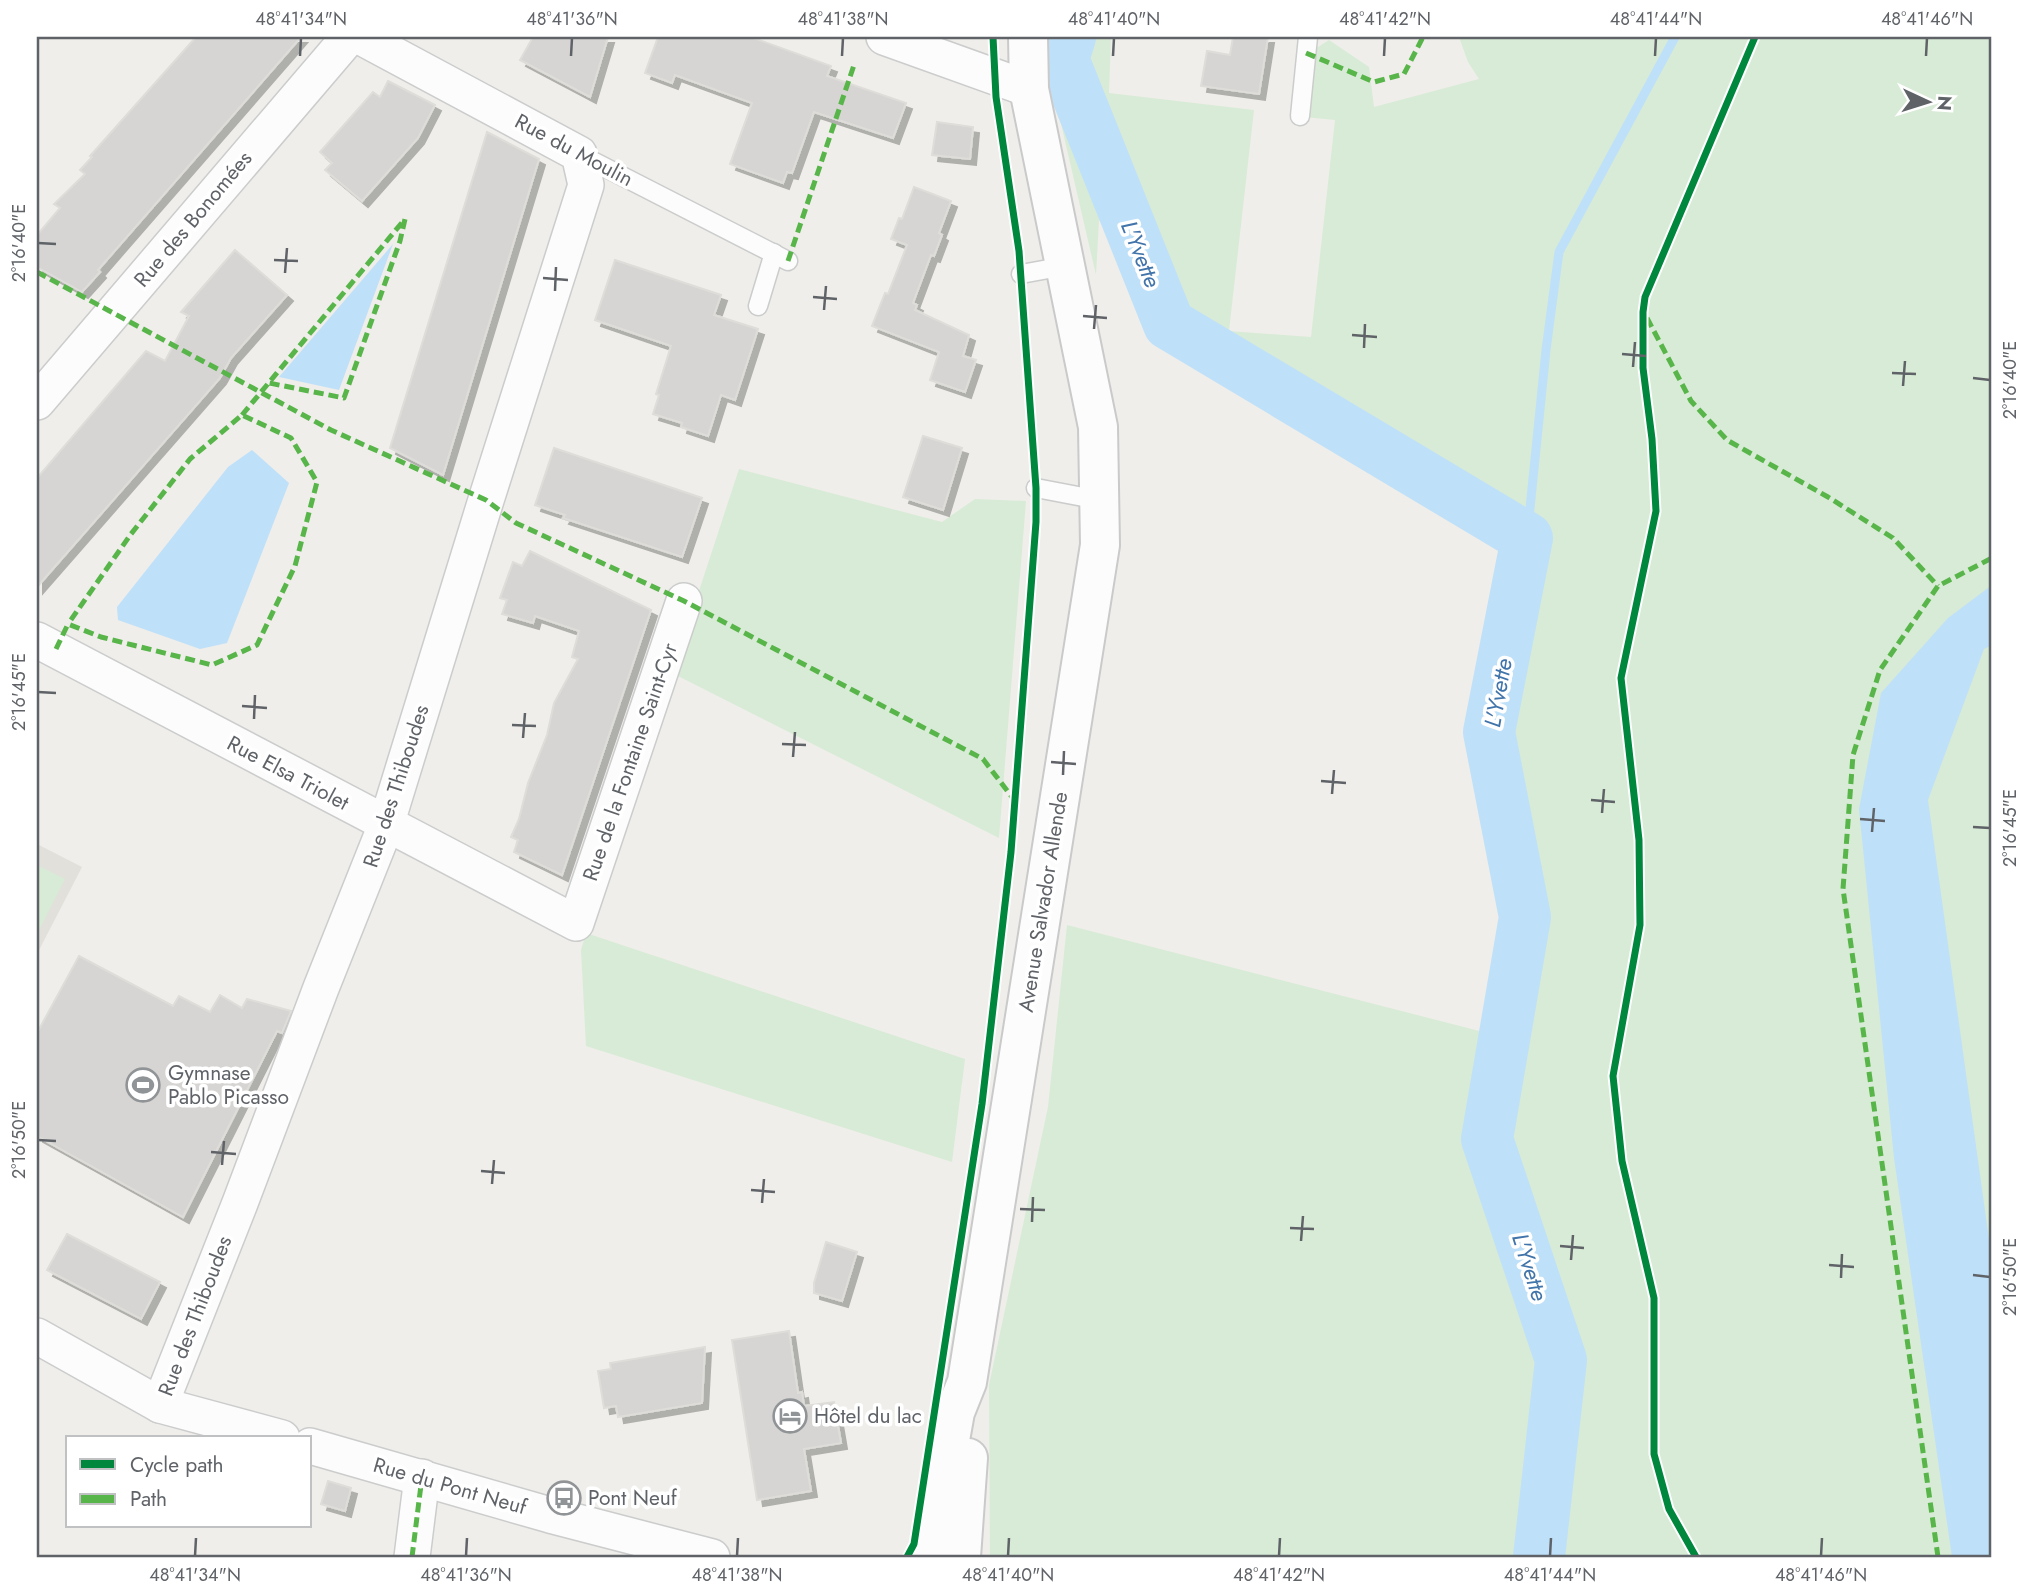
<svg xmlns="http://www.w3.org/2000/svg" width="2029" height="1594" font-family="Jost,sans-serif">
	<style>
		.education { fill: #e2e0da }
		.green { fill: #d8ebd6 }
		.water { fill: #bfe0f9 }
		.lines { fill: none; stroke-linecap: round; stroke-linejoin: round }
		.stream { stroke: #bfe0f9; stroke-width: 9 }
		.river { stroke: #bfe0f9; stroke-width: 52 }
		.building { fill: #d6d5d3; stroke: #deddd9; stroke-width: 2; filter: url(#shadow) }
		.service-casing { stroke: #cbcccc; stroke-width: 21 }
		.minor-casing { stroke: #cbcccc; stroke-width: 38 }
		.secondary-casing { stroke: #cacacb; stroke-width: 42 }
		.service { stroke: #fdfcfc; stroke-width: 18 }
		.minor { stroke: #fdfcfc; stroke-width: 35 }
		.secondary { stroke: #fdfcfc; stroke-width: 38 }
		.quiet { stroke: #58b549; stroke-width: 5; stroke-dasharray: 10 5; stroke-linecap: butt }
		.cycleway-casing { stroke: #fff; stroke-width: 11 }
		.cycleway { stroke: #00873e; stroke-width: 7 }
		.ticks { fill: none; stroke: #5f6368; stroke-width: 2.5 }
		.labels { text-anchor: middle; dominant-baseline: central; stroke-width: 7; stroke-linejoin: round; paint-order: stroke }
		.street-label { font-size: 21px; fill: #5f6368; stroke: #fff }
		.poi-label { font-size: 21px; fill: #5f6368; stroke: #fff; text-anchor: start }
		.water-label { font-size: 23px; font-style: italic; fill: #4174aa; stroke: #fff }
		.neatline { fill: none; stroke: #5f6368; stroke-width: 2.5 }
		.ticks-label { font-size: 18px; text-anchor: middle; fill: #5f6368 }
	</style>
	<defs>
		<filter id="shadow"><feDropShadow dx="6" dy="6" stdDeviation="0" flood-color="#0004"/></filter>
	</defs>
	<rect width="100%" height="100%" fill="#efeeea"/>
	<polygon class="education" points="37,844 82,867 37,954"/>
	<g class="green">
		<polygon points="1047,37 1111,37 1109,93 1254,110 1229,331 1311,337 1335,120 1294,116 1299,59 1329,40 1369,67 1374,107 1479,79 1468,62 1459,37 1992,37 1992,1557 990,1557 989,1385 1048,1107 1067,925 1491,1034 1513,922 1474,735 1514,546 1367,464 1286,408 1201,355 1099,220 1096,275 1047,63"/>
		<polygon points="739,469 942,522 975,499 1026,501 999,838 672,673"/>
		<polygon points="37,865 65,879 37,934"/>
		<polygon points="586,933 965,1059 952,1162 586,1046 581,950"/>
	</g>
	<g class="water">
		<polygon points="393,244 339,390 279,377"/>
		<polygon points="252,450 289,483 227,643 200,649 118,620 117,607 228,467"/>
		<polygon points="1992,585 1992,645 1984,649 1928,800 1992,1261 1992,1557 1952,1557 1894,1158 1859,809 1881,693 1948,618"/>
	</g>
	<g class="lines">
		<polyline class="stream" points="1527,538 1546,350 1559,252 1675,37"/>
		<polyline class="river" points="1070,37 1063,59 1169,324 1527,538 1489,732 1525,917 1487,1139 1561,1360 1539,1557"/>
	</g>
	<g class="building">
		<polygon points="196,37 301,37 98,270 100,272 82,292 37,267 37,235 60,208 54,204 85,174 80,170 92,157 90,156"/>
		<polygon points="533,37 608,37 590,97 520,60"/>
		<polygon points="658,37 751,37 831,66 827,76 906,103 893,138 814,112 792,173 787,172 783,183 730,164 752,103 675,75 672,83 645,73"/>
		<polygon points="1233,37 1268,37 1259,94 1201,86 1207,51 1230,55"/>
		<polygon points="388,81 435,105 418,138 362,201 325,170 332,163 320,152 373,92 380,97"/>
		<polygon points="937,122 973,127 970,159 932,155"/>
		<polygon points="487,132 539,159 443,475 390,448"/>
		<polygon points="914,187 951,201 939,233 942,235 934,256 931,255 913,303 917,305 915,310 969,335 963,356 976,360 965,392 930,380 939,352 872,326 885,293 888,294 907,245 891,239 899,218 902,219"/>
		<polygon points="235,250 287,295 231,358 220,378 37,587 37,478 146,351 165,361 189,316 181,312"/>
		<polygon points="615,260 721,295 714,315 758,329 735,400 721,395 708,436 681,427 682,423 653,414 659,395 656,394 671,346 595,320"/>
		<polygon points="923,436 962,448 943,510 903,497"/>
		<polygon points="554,448 702,498 682,557 563,518 565,515 535,505"/>
		<polygon points="530,551 651,610 562,875 514,852 518,840 511,837 519,819 528,783 547,735 554,703 578,659 572,657 579,631 535,616 533,623 502,614 507,600 500,598 513,562 522,566"/>
		<polygon points="79,956 173,1006 179,996 210,1012 220,995 242,1008 247,999 291,1011 282,1033 277,1031 183,1217 37,1136 37,1033"/>
		<polygon points="67,1234 160,1282 141,1319 47,1270"/>
		<polygon points="826,1242 857,1252 842,1301 814,1293 814,1283"/>
		<polygon points="789,1331 798,1393 802,1392 804,1406 834,1402 841,1443 804,1449 811,1491 757,1500 732,1340"/>
		<polygon points="705,1347 702,1403 618,1417 616,1406 604,1408 598,1371 611,1369 610,1363"/>
		<polygon points="328,1481 351,1488 345,1511 321,1504"/>
	</g>
	<g class="lines">
		<defs>
			<g id="service">
				<polyline points="1300,116 1308,37"/>
				<polyline points="579,154 788,261"/>
				<polyline points="1021,274 1065,266"/>
				<polyline points="758,306 774,253"/>
				<polyline points="1036,488 1099,500"/>
			</g>
			<g id="minor">
				<polyline points="884,37 1029,89"/>
				<polyline points="37,402 349,37"/>
				<polyline points="37,640 576,923 684,601"/>
				<polyline points="37,1336 160,1405 282,1438"/>
				<polyline points="160,1405 240,1203 321,988 386,825 486,500 586,185 579,154 361,37"/>
				<polyline points="310,1446 550,1515 712,1557"/>
				<polyline points="412,1557 422,1477"/>
			</g>
			<g id="secondary">
				<polyline points="929,1557 955,1412 967,1382 1100,545 1098,427 1029,89 1028,37"/>
				<polyline points="961,1557 968,1458"/>
			</g>
		</defs>
		<use href="#service" class="service-casing"/>
		<use href="#minor" class="minor-casing"/>
		<use href="#secondary" class="secondary-casing"/>
		<use href="#service" class="service"/>
		<use href="#minor" class="minor"/>
		<use href="#secondary" class="secondary"/>
		<g class="quiet">
			<polyline points="1306,53 1374,82 1404,74 1423,37"/>
			<polyline points="788,261 855,62"/>
			<polyline points="37,272 331,430 486,500 516,523 684,601 983,759 1015,801"/>
			<polyline points="1647,318 1691,401 1727,440 1828,497 1893,538 1938,586"/>
			<polyline points="242,415 405,219 400,241 344,398 269,383"/>
			<polyline points="56,649 68,624 101,637 212,665 257,645 295,566 317,482 291,438 242,415 190,459 131,534 68,624"/>
			<polyline points="412,1557 422,1477"/>
			<polyline points="1938,1557 1843,889 1853,755 1880,670 1938,586 1992,558"/>
		</g>
		<defs>
			<g id="cycleway">
				<polyline points="907,1557 914,1544 982,1104 1011,852 1036,522 1036,488 1019,251 996,97 993,37"/>
				<polyline points="1696,1557 1669,1509 1654,1454 1654,1298 1622,1161 1613,1076 1640,925 1639,840 1621,678 1656,511 1652,439 1643,368 1643,312 1645,297 1755,37"/>
			</g>
		</defs>
		<use href="#cycleway" class="cycleway-casing"/>
		<use href="#cycleway" class="cycleway"/>
	</g>
	<path class="ticks" d="M300 56 301 38M571 56 572 38M842 56 843 38M1113 56 1114 38M1384 56 1385 38M1655 56 1656 38M1926 56 1927 38M38 243 56 244M274 260 298 261M285 273 287 248M543 278 568 280M555 291 556 267M813 297 837 299M824 310 826 286M1083 316 1107 318M1094 329 1096 305M1352 335 1377 337M1364 348 1365 324M1622 354 1646 356M1633 367 1635 342M1892 373 1916 374M1973 378 1990 380M1903 386 1905 361M38 692 56 693M242 706 267 708M254 719 255 695M512 725 536 726M523 738 525 713M782 744 806 745M793 757 795 732M1051 762 1076 764M1063 775 1064 751M1321 781 1346 783M1332 794 1334 770M1591 800 1615 802M1602 813 1604 789M1860 819 1885 821M1973 827 1990 828M1872 832 1874 808M38 1140 56 1141M211 1152 236 1154M222 1165 224 1141M481 1171 505 1173M492 1184 494 1160M751 1190 775 1192M762 1203 764 1179M1020 1209 1045 1210M1032 1222 1033 1197M1290 1228 1314 1229M1301 1241 1303 1216M1560 1246 1584 1248M1571 1260 1573 1235M1829 1265 1854 1267M1973 1275 1990 1277M1841 1278 1842 1254M195 1556 196 1538M466 1556 467 1538M737 1556 738 1538M1008 1556 1009 1538M1279 1556 1280 1538M1550 1556 1551 1538M1821 1556 1822 1538"/>
	<defs>
		<symbol id="stadium-ring" viewBox="-11 -11 22 22"><circle r="9.5" fill="#fff" stroke="#919496" stroke-width="1.5"/><path d="M0-5a6.5 5 0 1 0 0 10a6.5 5 0 1 0 0-10ZM-3.5-1.8h7v3.6h-7Z" fill="#919496"/></symbol>
		<symbol id="hotel-ring" viewBox="-11 -11 22 22"><circle r="9.5" fill="#fff" stroke="#919496" stroke-width="1.5"/><path d="M-6-4.5h1.5V1H6V5H4.5V3h-9V5H-6ZM-4 0a1.8 1.8 0 1 1 3.6 0ZM.5 0V-2.5h3Q6-2.5 6 0Z" fill="#919496"/></symbol>
		<symbol id="bus-ring" viewBox="-11 -11 22 22"><circle r="9.5" fill="#fff" stroke="#919496" stroke-width="1.5"/><path d="M-5-6H5V4H4V6H2V4H-2V6H-4V4H-5ZM-3.5-4V0h7V-4ZM-3.5 1.2v1.5H-2V1.2ZM2 1.2v1.5H3.5V1.2Z" fill="#919496"/></symbol>
	</defs>
	<g fill-rule="evenodd">
		<use href="#stadium-ring" x="124" y="1066" width="38" height="38"/>
		<use href="#hotel-ring" x="771" y="1397" width="38" height="38"/>
		<use href="#bus-ring" x="545" y="1479" width="38" height="38"/>
	</g>
	<g class="labels">
		<g class="street-label">
			<text transform="translate(574 150) rotate(28)">Rue du Moulin</text>
			<text transform="translate(193 219) rotate(-50)">Rue des Bonomées</text>
			<text transform="translate(630 762) rotate(-71)">Rue de la Fontaine Saint-Cyr</text>
			<text transform="translate(288 773) rotate(28)">Rue Elsa Triolet</text>
			<text transform="translate(396 786) rotate(-72)">Rue des Thiboudes</text>
			<text transform="translate(1043 902) rotate(-81)">Avenue Salvador Allende</text>
			<text transform="translate(195 1316) rotate(-69)">Rue des Thiboudes</text>
			<text transform="translate(450 1486) rotate(16)">Rue du Pont Neuf</text>
		</g>
		<g class="poi-label">
			<text x="168" y="1073">Gymnase<tspan x="168" dy="24">Pablo Picasso</tspan></text>
			<text x="814" y="1416">Hôtel du lac</text>
			<text x="588" y="1498">Pont Neuf</text>
		</g>
		<g class="water-label">
			<text transform="translate(1141 254) rotate(68)">L'Yvette</text>
			<text transform="translate(1498 693) rotate(-80)">L'Yvette</text>
			<text transform="translate(1530 1267) rotate(72)">L'Yvette</text>
		</g>
	</g>
	<rect width="2029" height="1594" fill="none" stroke="#ffffff" stroke-width="77"/>
	<rect x="66" y="1436" width="245" height="91" fill="#ffffff" stroke="#bfc1c3" stroke-width="2"/>
	<rect x="80" y="1459" width="35" height="10" fill="#00873e" stroke="#bfc1c3" stroke-width="2"/>
	<text x="130" y="1472" font-size="21" fill="#5f6368">Cycle path</text>
	<rect x="80" y="1494" width="35" height="10" fill="#58b549" stroke="#bfc1c3" stroke-width="2"/>
	<text x="130" y="1506" font-size="21" fill="#5f6368">Path</text>
	<g transform="translate(1928 102) rotate(94)" stroke="#ffffff" stroke-width="5" paint-order="stroke">
	<path d="M0-5L12 26L0 18L-12 26Z" fill="#5f6368"/>
	<text y="-10" font-size="19" font-weight="bold" text-anchor="middle" fill="#5f6368">N</text>
	</g>
	<rect x="38" y="38" width="1952" height="1518" class="neatline"/>
	<g class="ticks-label">
		<text x="301" y="25">48°41'34"N</text>
		<text x="572" y="25">48°41'36"N</text>
		<text x="843" y="25">48°41'38"N</text>
		<text x="1114" y="25">48°41'40"N</text>
		<text x="1385" y="25">48°41'42"N</text>
		<text x="1656" y="25">48°41'44"N</text>
		<text x="1927" y="25">48°41'46"N</text>
		<text transform="translate(19 243) rotate(-90)" y="6">2°16'40"E</text>
		<text transform="translate(2010 380) rotate(-90)" y="6">2°16'40"E</text>
		<text transform="translate(19 692) rotate(-90)" y="6">2°16'45"E</text>
		<text transform="translate(2010 828) rotate(-90)" y="6">2°16'45"E</text>
		<text transform="translate(19 1140) rotate(-90)" y="6">2°16'50"E</text>
		<text transform="translate(2010 1277) rotate(-90)" y="6">2°16'50"E</text>
		<text x="195" y="1581">48°41'34"N</text>
		<text x="466" y="1581">48°41'36"N</text>
		<text x="737" y="1581">48°41'38"N</text>
		<text x="1008" y="1581">48°41'40"N</text>
		<text x="1279" y="1581">48°41'42"N</text>
		<text x="1550" y="1581">48°41'44"N</text>
		<text x="1821" y="1581">48°41'46"N</text>
	</g>
</svg>
